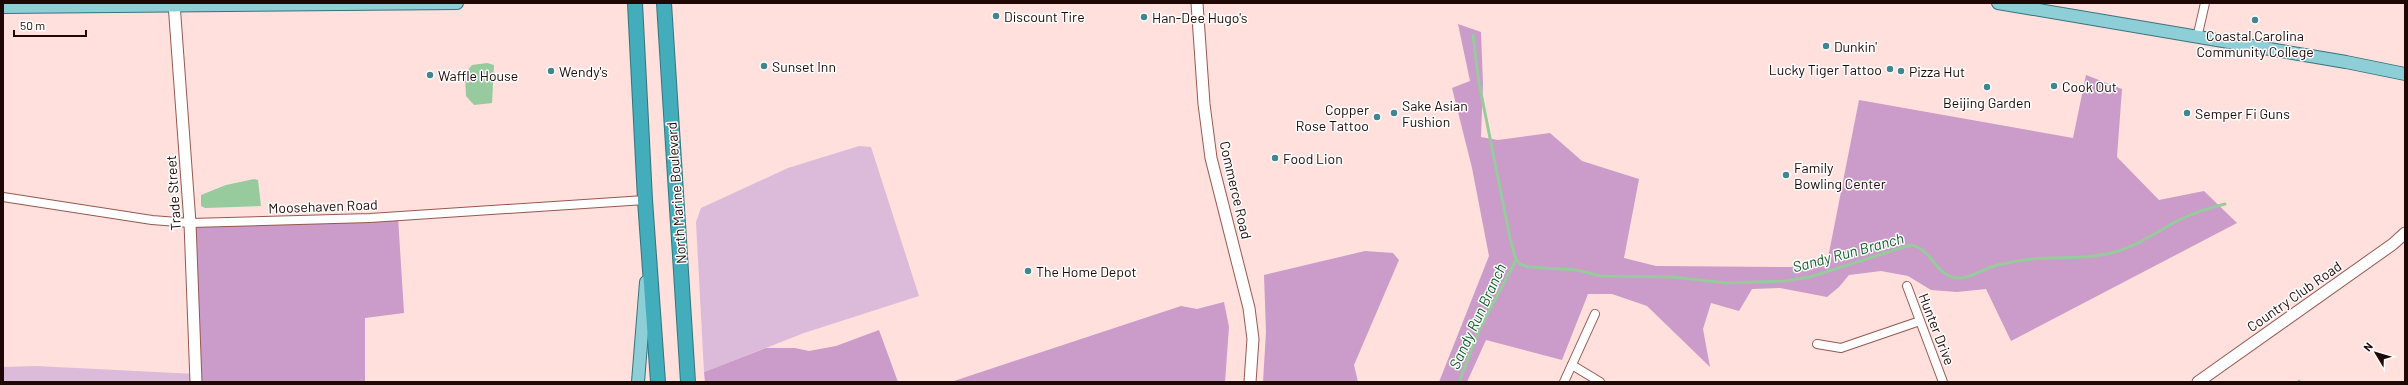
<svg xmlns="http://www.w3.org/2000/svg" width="2408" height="385" font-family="Barlow,sans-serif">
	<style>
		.green { fill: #dbbbd9 }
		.forest { fill: #cb9bc9 }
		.water { fill: #97ca9d }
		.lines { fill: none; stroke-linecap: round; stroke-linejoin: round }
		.stream { stroke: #97ca9d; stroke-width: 3 }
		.street-casing { stroke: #97574f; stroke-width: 10 }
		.secondary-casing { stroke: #97574f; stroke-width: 13 }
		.primary-casing { stroke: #36737c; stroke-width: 14 }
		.highway-casing { stroke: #36737c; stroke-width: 16 }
		.street { stroke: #fff; stroke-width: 8 }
		.secondary { stroke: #fff; stroke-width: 11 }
		.primary { stroke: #8eced7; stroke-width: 12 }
		.highway { stroke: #43adbc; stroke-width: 14 }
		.poi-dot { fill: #408691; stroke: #fff; stroke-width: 1.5 }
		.labels { text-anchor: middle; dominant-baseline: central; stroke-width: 3; stroke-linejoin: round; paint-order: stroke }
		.poi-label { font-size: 14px; fill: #1f0705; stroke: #fff; text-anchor: start }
		.street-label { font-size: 14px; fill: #1f0705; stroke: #fff }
		.water-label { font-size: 15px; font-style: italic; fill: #0e5c25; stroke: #fff }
	</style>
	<rect width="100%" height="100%" fill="#ffe0dc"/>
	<g class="green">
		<polygon points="859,146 871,147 919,296 804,333 704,372 696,222 701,208 788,168"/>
		<polygon points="36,366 196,374 196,382 3,382 3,367"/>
	</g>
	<g class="forest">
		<polygon points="1458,24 1481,32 1483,84 1481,137 1498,140 1550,133 1582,161 1639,179 1624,258 1656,266 1792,267 1828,258 1859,100 2073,138 2086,75 2122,89 2117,157 2159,200 2204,191 2237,223 2011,341 1986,289 1957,292 1931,290 1908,276 1881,271 1849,275 1839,287 1827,297 1780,288 1752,289 1739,311 1711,303 1703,329 1710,367 1647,306 1612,294 1588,294 1562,360 1486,340 1467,382 1439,382 1489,256 1472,168 1452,88 1470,81"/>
		<polygon points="398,217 404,313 365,318 365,382 196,382 190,223"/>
		<polygon points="1365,251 1393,253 1399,260 1354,365 1358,382 1263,382 1266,332 1264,275"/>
		<polygon points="1224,302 1229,327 1225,382 951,382 1181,306 1197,309"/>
		<polygon points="879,330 898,382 705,382 704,372 766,348 795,348 809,351 836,346"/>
	</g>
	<g class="water">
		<polygon points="487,63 494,65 492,103 474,105 466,96 465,73 472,65"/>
		<polygon points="254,179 258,180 261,206 205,208 201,206 201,195 226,185"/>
	</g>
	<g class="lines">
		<g class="stream">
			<path d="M1473 35 1479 83 1510 238 1516 260 1520 264 1529 267 1577 270 1601 276 1673 277 1726 283 1785 281 1810 277 1910 245C1931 247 1936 276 1956 278 1968 279 1980 271 1991 267 1999 264 2009 263 2017 261 2048 255 2080 261 2111 253 2136 247 2155 233 2177 221 2193 213 2208 208 2225 204"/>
			<polyline points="2299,381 2299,382"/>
			<polyline points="1459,382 1479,330 1516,260"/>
		</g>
		<defs>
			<g id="street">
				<polyline points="2197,38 2205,3"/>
				<polyline points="3,197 152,220 190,223 370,218 645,200"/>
				<polyline points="1907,286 1943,382"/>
				<polyline points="1817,344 1841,348 1920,321"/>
				<polyline points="1572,365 1600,382"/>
				<polyline points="1564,382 1595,314"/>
			</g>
			<g id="secondary">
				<polyline points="174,3 190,223 196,382"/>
				<polyline points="1197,3 1204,104 1211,158 1249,308 1253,339 1250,382"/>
				<polyline points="2198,382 2393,244 2405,233"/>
			</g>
			<g id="primary">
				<polyline points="1998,3 2346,62 2405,74"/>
				<polyline points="3,7 457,3"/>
				<polyline points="638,382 646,282"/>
			</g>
			<g id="highway">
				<polyline points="635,3 645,200 658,382"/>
				<polyline points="664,3 688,382"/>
			</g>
		</defs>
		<use href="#street" class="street-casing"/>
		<use href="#secondary" class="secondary-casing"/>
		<use href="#primary" class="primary-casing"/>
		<use href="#highway" class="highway-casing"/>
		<use href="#street" class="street"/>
		<use href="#secondary" class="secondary"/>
		<use href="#primary" class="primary"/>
		<use href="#highway" class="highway"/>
	</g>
	<g class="poi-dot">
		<circle cx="996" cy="16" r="4"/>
		<circle cx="1144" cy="17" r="4"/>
		<circle cx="2255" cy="20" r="4"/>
		<circle cx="1826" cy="46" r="4"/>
		<circle cx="764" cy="66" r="4"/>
		<circle cx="1890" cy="69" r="4"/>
		<circle cx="551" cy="71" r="4"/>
		<circle cx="1901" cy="71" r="4"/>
		<circle cx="430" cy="75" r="4"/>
		<circle cx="2054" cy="86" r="4"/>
		<circle cx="1987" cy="87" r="4"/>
		<circle cx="1394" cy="113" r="4"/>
		<circle cx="2187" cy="113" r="4"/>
		<circle cx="1377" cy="117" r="4"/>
		<circle cx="1275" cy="158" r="4"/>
		<circle cx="1786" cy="175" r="4"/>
		<circle cx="1028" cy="271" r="4"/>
	</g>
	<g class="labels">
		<g class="poi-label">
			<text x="1004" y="16">Discount Tire</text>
			<text x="1152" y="17">Han-Dee Hugo's</text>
			<text x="2255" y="35" text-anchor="middle">Coastal Carolina<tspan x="2255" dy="16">Community College</tspan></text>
			<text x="1834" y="46">Dunkin'</text>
			<text x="772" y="66">Sunset Inn</text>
			<text x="1882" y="69" text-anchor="end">Lucky Tiger Tattoo</text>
			<text x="559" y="71">Wendy's</text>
			<text x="1909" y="71">Pizza Hut</text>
			<text x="438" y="75">Waffle House</text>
			<text x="2062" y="86">Cook Out</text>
			<text x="1987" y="102" text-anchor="middle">Beijing Garden</text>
			<text x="1402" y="105">Sake Asian<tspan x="1402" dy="16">Fushion</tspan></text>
			<text x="1369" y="109" text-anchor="end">Copper<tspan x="1369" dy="16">Rose Tattoo</tspan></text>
			<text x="2195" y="113">Semper Fi Guns</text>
			<text x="1283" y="158">Food Lion</text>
			<text x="1794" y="167">Family<tspan x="1794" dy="16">Bowling Center</tspan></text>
			<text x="1036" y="271">The Home Depot</text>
		</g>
		<g class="street-label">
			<text transform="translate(1236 190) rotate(77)">Commerce Road</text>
			<text transform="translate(173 193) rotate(-94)">Trade Street</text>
			<text transform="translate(676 193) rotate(-94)">North Marine Boulevard</text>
			<text transform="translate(323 206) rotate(-2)">Moosehaven Road</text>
			<text transform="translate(2294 296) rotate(-35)">Country Club Road</text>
			<text transform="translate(1937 329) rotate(69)">Hunter Drive</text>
		</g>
		<g class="water-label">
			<text transform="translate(1848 252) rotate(-15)">Sandy Run Branch</text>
			<text transform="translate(1477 316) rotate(-65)">Sandy Run Branch</text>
		</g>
	</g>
	<rect width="2408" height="385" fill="none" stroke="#1f0705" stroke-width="8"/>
	<g transform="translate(2376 353) rotate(308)" stroke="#ffffff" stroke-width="3" paint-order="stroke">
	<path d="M0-3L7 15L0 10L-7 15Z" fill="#1f0705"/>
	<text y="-6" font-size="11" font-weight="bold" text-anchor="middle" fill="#1f0705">N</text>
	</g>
	<path d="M14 30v6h72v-6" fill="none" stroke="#1f0705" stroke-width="2"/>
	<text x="20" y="30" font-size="12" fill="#1f0705" stroke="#ffffff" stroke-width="3" paint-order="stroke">50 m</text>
</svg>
